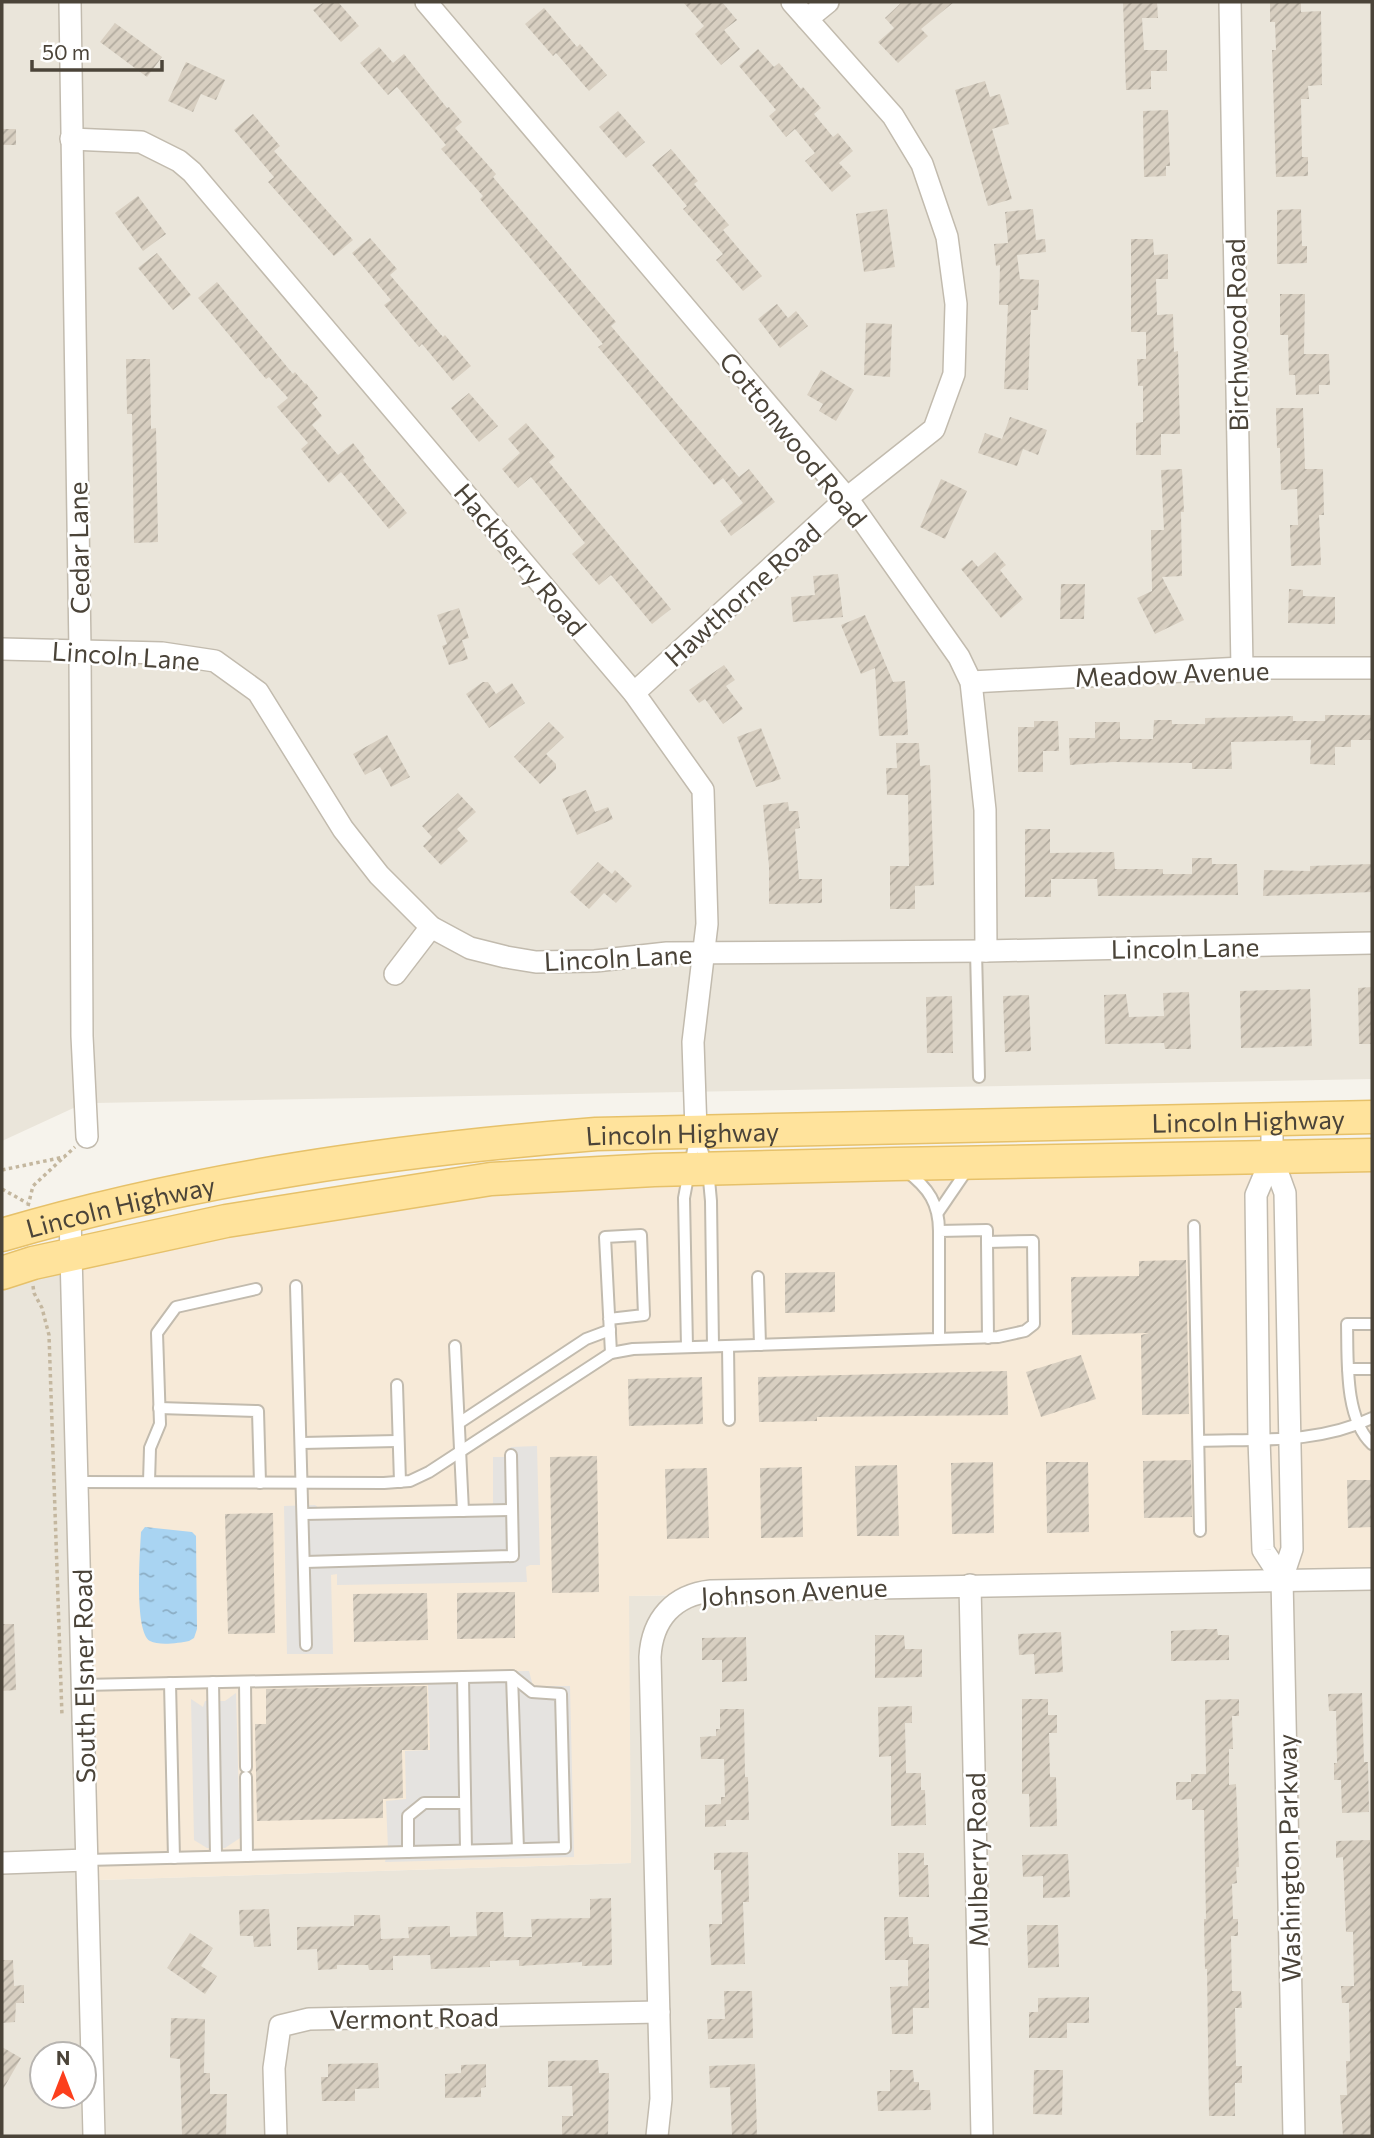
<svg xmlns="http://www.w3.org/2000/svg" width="1374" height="2138" font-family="Commissioner,sans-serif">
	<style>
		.residential { fill: #eae5da }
		.commercial { fill: #f7ead8 }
		.parking { fill: #e5e3e0 }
		.water { fill: url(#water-ripples) }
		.building { fill: url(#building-hatch) }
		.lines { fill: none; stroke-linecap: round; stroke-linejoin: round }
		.lane-casing { stroke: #c2bbae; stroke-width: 14 }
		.street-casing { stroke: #c2bbae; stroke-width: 24 }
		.primary-casing { stroke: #e6c16a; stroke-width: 35 }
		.path { stroke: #c4b79f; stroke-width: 3.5; stroke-dasharray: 3.5 3.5; stroke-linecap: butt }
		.lane { stroke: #fff; stroke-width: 10 }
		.street { stroke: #fff; stroke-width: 21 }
		.primary { stroke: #ffe39c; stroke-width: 32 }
		.labels { text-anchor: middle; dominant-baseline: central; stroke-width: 5; stroke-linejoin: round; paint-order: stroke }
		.street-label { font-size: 26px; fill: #4b4439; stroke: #fff }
	</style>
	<defs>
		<pattern id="water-ripples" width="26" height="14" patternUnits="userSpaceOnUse" patternTransform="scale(1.75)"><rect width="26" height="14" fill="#a9d4f2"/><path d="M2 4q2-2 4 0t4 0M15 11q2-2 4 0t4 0" fill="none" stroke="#8caec5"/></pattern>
		<pattern id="building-hatch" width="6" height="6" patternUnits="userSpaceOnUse" patternTransform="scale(1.75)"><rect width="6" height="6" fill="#d8cfc1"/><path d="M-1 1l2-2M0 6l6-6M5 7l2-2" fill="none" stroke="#b1aa9e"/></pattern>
	</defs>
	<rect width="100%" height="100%" fill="#f6f3ec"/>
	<g class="residential">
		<polygon points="2,2 66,2 80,1105 2,1141"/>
		<polygon points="82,2 1372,2 1372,1079 95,1103"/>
		<polygon points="62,1267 80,2054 42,2054 42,2096 81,2096 82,2136 2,2136 2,1288"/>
		<polygon points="1372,1586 1372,2136 106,2136 99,1880 631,1863 628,1596"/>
	</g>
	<polygon class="commercial" points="1372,1165 1372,1574 1135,1588 629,1596 631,1863 99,1880 88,1676 78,1260 488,1187"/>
	<g class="parking">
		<polygon points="537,1446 540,1565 530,1565 526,1567 527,1582 337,1585 337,1574 331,1575 333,1654 287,1654 284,1506 315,1505 319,1508 493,1505 493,1457 505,1457 511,1447"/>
		<polygon points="529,1671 533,1686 570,1686 574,1857 385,1862 388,1849 386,1801 406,1799 405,1751 430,1750 428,1684 425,1684 425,1672"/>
		<polygon points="236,1693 240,1838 225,1848 207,1848 194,1840 191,1699 203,1707 205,1701 225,1701"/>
	</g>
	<path class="water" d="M145 1527 192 1532 196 1536 197 1629 194 1638 189 1641C179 1643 159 1646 150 1641 134 1632 140 1552 141 1532Z"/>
	<g class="building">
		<polygon points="324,2 338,2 359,26 341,42 313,10"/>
		<polygon points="683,2 722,2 737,20 724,30 740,49 721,65 695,34 704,26"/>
		<polygon points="902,2 954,2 921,29 928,36 898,63 878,42 894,28 885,18"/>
		<polygon points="1123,2 1157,2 1158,18 1142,18 1144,50 1167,50 1167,71 1151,71 1151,89 1126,90"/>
		<polygon points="1270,2 1301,2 1301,12 1321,11 1322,85 1308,86 1309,99 1301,99 1302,157 1308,157 1308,176 1276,177 1272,50 1276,50 1275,22 1270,22"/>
		<polygon points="544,8 577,47 580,44 607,75 589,91 556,53 553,56 525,24"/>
		<polygon points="115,23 162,57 147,77 100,42"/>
		<polygon points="379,47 393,63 404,54 447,108 449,107 462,122 455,128 496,174 493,177 616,322 611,326 739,477 749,469 775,502 731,536 720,521 743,503 723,478 714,485 598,347 603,344 480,199 483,196 441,149 446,145 397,87 388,95 360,63"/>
		<polygon points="758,49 774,67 779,63 801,89 803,87 821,108 814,114 833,137 838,133 853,151 839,163 851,176 832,192 805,161 815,153 795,129 786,137 769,116 776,110 739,66"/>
		<polygon points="186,62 225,80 216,100 201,94 193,112 168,101"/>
		<polygon points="985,81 990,97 1000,94 1009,124 992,129 1012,199 988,206 955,90"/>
		<polygon points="1168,110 1170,166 1166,166 1166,176 1144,177 1143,111"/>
		<polygon points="618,111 645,142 626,158 599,127"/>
		<polygon points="253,114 280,146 274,151 353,240 334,256 268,182 274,177 234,130"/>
		<rect x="2" y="129" width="14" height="16"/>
		<polygon points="671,149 698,181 694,184 729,225 723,230 762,276 743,291 716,260 723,254 683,209 687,206 652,165"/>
		<polygon points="138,196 166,234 143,251 115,213"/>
		<polygon points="887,209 895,267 864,272 856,214"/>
		<polygon points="1033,209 1036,240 1045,239 1046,252 1017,255 1020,279 1039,280 1038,310 1031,310 1028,390 1004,389 1008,305 999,305 1000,265 996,266 994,244 1008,243 1005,212"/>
		<polygon points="1301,209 1302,246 1307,246 1307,263 1277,264 1277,210"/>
		<polygon points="370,238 397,269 390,275 443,337 445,335 471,366 453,381 422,344 419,347 384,305 391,300 352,253"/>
		<polygon points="1131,239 1153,239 1154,255 1168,254 1168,279 1156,279 1157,315 1173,314 1174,352 1178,351 1180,434 1161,434 1161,455 1136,455 1136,423 1143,422 1143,386 1138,386 1137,359 1146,359 1146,332 1131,332"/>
		<polygon points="157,253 191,295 173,310 138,268"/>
		<polygon points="217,282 293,374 295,372 305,384 306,383 318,398 312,403 322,416 312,425 338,455 353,443 365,458 363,460 407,513 389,529 341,472 329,483 301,449 308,443 277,407 288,398 269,377 266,379 198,298"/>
		<polygon points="1280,294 1305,294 1304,354 1329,354 1330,385 1319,385 1319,394 1296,395 1295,375 1289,375 1288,335 1280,335"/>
		<polygon points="777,304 788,318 796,311 808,326 780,348 758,319"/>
		<polygon points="866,323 892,324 890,377 864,375"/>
		<polygon points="126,359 150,359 151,429 156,428 158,542 134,543 132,414 127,414"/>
		<polygon points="821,370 854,390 836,421 819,411 823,404 807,395"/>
		<polygon points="469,393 498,426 479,442 451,408"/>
		<polygon points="1276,408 1303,408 1305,469 1323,469 1324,515 1319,515 1321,565 1291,566 1290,525 1298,525 1297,489 1281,490 1280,448 1277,448"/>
		<polygon points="1010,417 1047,430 1038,455 1023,449 1017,466 978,453 985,433 1002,439"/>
		<polygon points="526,423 555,457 549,462 671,609 652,624 611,575 599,585 572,554 585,543 531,477 518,488 502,469 520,453 508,439"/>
		<polygon points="1182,469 1184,512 1181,512 1182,576 1162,577 1184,620 1155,634 1137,598 1152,591 1151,530 1164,530 1161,470"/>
		<polygon points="941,479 967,491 945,539 920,527"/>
		<polygon points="995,552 1006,565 1000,570 1023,599 1001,618 961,569 972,560 978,567"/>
		<polygon points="838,574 843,617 793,622 791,597 815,595 813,576"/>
		<polygon points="1061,584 1085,584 1084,619 1060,619"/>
		<polygon points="1289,589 1303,590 1303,596 1335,597 1335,624 1288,623"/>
		<polygon points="459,608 469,638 462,640 468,659 449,665 442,646 447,644 437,615"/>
		<polygon points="865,615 893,682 905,681 908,735 879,736 875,668 861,674 841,625"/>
		<polygon points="724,665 735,680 726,686 743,709 723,724 705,699 699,703 689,690"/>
		<polygon points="483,682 488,682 496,694 512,683 525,703 489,728 466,694"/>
		<polygon points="1325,715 1372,715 1372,740 1351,740 1351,747 1335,747 1335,765 1310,764 1311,740 1231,742 1232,769 1192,769 1192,763 1113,762 1070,765 1069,738 1095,738 1095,722 1120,722 1120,739 1153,739 1154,720 1172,720 1172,724 1205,724 1205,718 1293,716 1293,721 1325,721"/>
		<polygon points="1034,721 1058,721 1059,751 1043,751 1043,772 1018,772 1018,727 1034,727"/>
		<polygon points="549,722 564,737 546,754 556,764 556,769 540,784 514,757"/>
		<polygon points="761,728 781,779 756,787 737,737"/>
		<polygon points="387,735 410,777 391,787 380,767 365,775 353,754"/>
		<polygon points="896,743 919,743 920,766 930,765 934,885 915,886 915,909 890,909 890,866 909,866 908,795 887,795 886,768 897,768"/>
		<polygon points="586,790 595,812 608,807 613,819 577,835 562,799"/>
		<polygon points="458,793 476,812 457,829 468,841 441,865 423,846 432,837 422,826"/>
		<polygon points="788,802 789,811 798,811 800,828 795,829 799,879 822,879 822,903 769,904 769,866 763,805"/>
		<polygon points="1025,829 1050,829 1050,853 1114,852 1115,869 1163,869 1163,874 1192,874 1192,858 1212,858 1212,864 1237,864 1238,895 1098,896 1097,879 1051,879 1051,897 1025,897"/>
		<polygon points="598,862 612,874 615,870 632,886 616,903 604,893 589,909 570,892"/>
		<polygon points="1372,864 1372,892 1263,896 1264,870 1310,871 1310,866"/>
		<polygon points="1372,987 1372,1044 1359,1044 1358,988"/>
		<polygon points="1310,989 1312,1046 1241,1048 1240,991"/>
		<polygon points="1189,992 1191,1049 1165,1049 1164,1043 1105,1044 1104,995 1126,994 1129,1017 1164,1016 1163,993"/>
		<polygon points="1029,995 1031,1051 1005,1052 1003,996"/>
		<polygon points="952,996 953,1053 927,1053 926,997"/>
		<polygon points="1186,1260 1189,1414 1142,1415 1141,1335 1149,1333 1072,1335 1071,1277 1139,1276 1139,1261"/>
		<polygon points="835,1272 835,1312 785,1313 785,1273"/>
		<polygon points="1081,1355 1096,1399 1041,1417 1026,1372"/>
		<polygon points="1007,1371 1008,1415 817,1417 817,1421 759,1422 758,1377"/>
		<polygon points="702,1377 703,1424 629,1426 628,1379"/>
		<polygon points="597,1456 599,1592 552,1593 550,1457"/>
		<polygon points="1191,1460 1192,1517 1144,1518 1143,1461"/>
		<polygon points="993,1462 994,1533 952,1534 951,1463"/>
		<polygon points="1046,1462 1088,1462 1089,1532 1047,1533"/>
		<polygon points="897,1465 899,1536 857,1536 855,1466"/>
		<polygon points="802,1467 803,1537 761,1538 760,1468"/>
		<polygon points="707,1468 709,1538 667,1539 665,1469"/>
		<polygon points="1347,1480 1372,1480 1372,1527 1348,1528"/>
		<polygon points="273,1513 275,1633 228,1634 225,1514"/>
		<polygon points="515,1592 515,1638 457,1639 457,1593"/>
		<polygon points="427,1593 428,1640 354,1642 353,1594"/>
		<polygon points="2,1624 14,1624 16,1690 2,1691"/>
		<polygon points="1205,1629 1217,1629 1218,1635 1229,1635 1229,1660 1171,1661 1171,1631"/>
		<polygon points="1061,1632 1063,1672 1035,1674 1034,1654 1019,1655 1018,1634"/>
		<polygon points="875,1635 904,1635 905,1649 922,1649 922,1677 875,1678"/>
		<polygon points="746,1637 747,1681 722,1682 722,1660 702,1660 702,1638"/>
		<polygon points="427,1686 428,1750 402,1750 403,1798 383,1799 383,1818 257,1821 255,1724 266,1724 266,1689"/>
		<polygon points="1362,1693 1364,1762 1368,1762 1369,1812 1342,1813 1341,1780 1334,1780 1334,1763 1337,1763 1336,1711 1329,1711 1328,1694"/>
		<polygon points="1022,1699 1048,1699 1048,1715 1057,1715 1057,1733 1049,1733 1050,1777 1056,1777 1057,1826 1030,1827 1029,1794 1022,1794"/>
		<polygon points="1239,1699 1239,1716 1232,1716 1233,1749 1229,1749 1229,1785 1236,1784 1239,1867 1236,1867 1237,1883 1232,1884 1233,1919 1238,1919 1238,1936 1231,1936 1232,1991 1241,1991 1242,2008 1235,2008 1236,2066 1242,2066 1242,2083 1235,2083 1235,2116 1209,2116 1207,1969 1205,1969 1204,1919 1206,1919 1204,1810 1192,1810 1192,1799 1176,1800 1176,1782 1191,1782 1191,1774 1206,1774 1205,1700"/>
		<polygon points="912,1706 912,1723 905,1723 906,1773 921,1773 921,1790 925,1790 926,1825 891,1826 891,1756 879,1757 878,1707"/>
		<polygon points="720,1709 744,1709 745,1777 748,1777 749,1820 726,1820 726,1826 705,1827 705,1805 721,1804 721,1797 725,1797 724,1759 701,1759 700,1737 716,1736 716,1729 720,1729"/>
		<polygon points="1370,1840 1372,2136 1343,2136 1340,2095 1347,2095 1346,2061 1350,2061 1349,2003 1342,2003 1341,1986 1354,1986 1353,1932 1346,1932 1343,1857 1336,1858 1336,1841"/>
		<polygon points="748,1852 749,1902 743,1902 745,1964 711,1965 709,1924 722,1924 721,1870 714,1870 714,1853"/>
		<polygon points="898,1853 924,1853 924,1865 928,1865 929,1897 899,1897"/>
		<polygon points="1068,1854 1070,1897 1043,1898 1043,1876 1023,1877 1022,1855"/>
		<polygon points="611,1898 612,1965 582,1966 582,1962 519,1966 519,1960 490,1961 490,1967 431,1969 430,1955 393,1956 393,1970 369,1970 368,1965 337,1965 337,1969 318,1970 317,1949 297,1950 297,1927 354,1926 354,1915 380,1915 381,1939 409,1938 408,1927 450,1926 450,1937 477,1936 476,1912 503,1912 504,1937 532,1937 531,1919 590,1918 590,1899"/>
		<polygon points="269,1909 271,1946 254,1947 253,1936 240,1936 239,1910"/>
		<polygon points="884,1917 908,1917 909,1937 913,1937 913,1944 929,1944 929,2008 913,2008 913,2034 892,2034 890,1987 908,1986 908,1960 885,1960"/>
		<polygon points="1027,1925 1058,1925 1059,1967 1028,1968"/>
		<polygon points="190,1933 213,1948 201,1966 217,1976 205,1994 167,1968"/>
		<polygon points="2,1960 13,1960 14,1986 24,1985 24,2003 16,2003 15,2022 2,2023"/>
		<polygon points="724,1991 752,1991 753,2038 708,2039 707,2019 725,2019"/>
		<polygon points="1089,1997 1089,2023 1067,2023 1067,2038 1029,2038 1029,2012 1038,2012 1038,1998"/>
		<polygon points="171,2018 205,2019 204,2073 210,2073 210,2094 227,2094 226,2136 182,2136 180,2059 170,2058"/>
		<polygon points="2,2047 21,2058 2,2091"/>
		<polygon points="598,2060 599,2073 609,2073 608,2136 562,2136 562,2116 573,2116 572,2086 548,2087 548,2061"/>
		<polygon points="378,2063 379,2088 355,2089 355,2101 322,2101 321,2077 328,2077 328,2064"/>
		<polygon points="486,2064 486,2087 481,2088 481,2097 445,2098 445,2074 461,2073 461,2065"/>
		<polygon points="755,2064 757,2136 732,2136 730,2087 710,2088 709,2066"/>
		<polygon points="890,2070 913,2070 914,2082 919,2082 919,2090 930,2090 931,2110 878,2111 877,2091 890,2091"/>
		<polygon points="1034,2070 1063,2070 1062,2115 1033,2114"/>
	</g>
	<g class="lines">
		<defs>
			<g id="lane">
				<polyline points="976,951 979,1077"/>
				<polyline points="697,1134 708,1169 711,1201 713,1346"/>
				<path d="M906 1171C929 1188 939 1204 939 1231"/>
				<polyline points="939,1211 967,1170"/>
				<polyline points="1194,1226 1200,1531"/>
				<polyline points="987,1242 988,1338"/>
				<polyline points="758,1277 760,1345"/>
				<polyline points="296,1286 306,1645"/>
				<polyline points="609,1319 644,1315 641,1235 605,1237 611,1353"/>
				<path d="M1372 1324H1347C1348 1359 1344 1418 1372 1444"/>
				<polyline points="455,1346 463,1511"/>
				<polyline points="728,1346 729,1420"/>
				<polyline points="687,1347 684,1198 696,1134"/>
				<polyline points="1348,1369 1372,1369"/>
				<polyline points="397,1385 400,1482"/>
				<polyline points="159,1408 258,1411 260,1483"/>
				<polyline points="459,1423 586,1339 610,1330"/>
				<path d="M1199 1441C1257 1439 1318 1444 1372 1418"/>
				<polyline points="302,1443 397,1441"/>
				<polyline points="79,1482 384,1483 410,1481 429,1472 611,1353 633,1349 998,1337 1025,1331 1034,1324 1033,1241 987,1242 987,1230 939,1231 939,1339"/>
				<polyline points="149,1482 150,1448 160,1424 157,1333 176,1307 256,1289"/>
				<polyline points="304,1514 512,1510"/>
				<polyline points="305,1562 513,1556 511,1455"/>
				<polyline points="512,1676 518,1849"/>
				<polyline points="463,1677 466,1850"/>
				<polyline points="213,1682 216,1856"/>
				<polyline points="245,1682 246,1767"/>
				<polyline points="170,1683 174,1858"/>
				<polyline points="83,1685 512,1676 532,1692 561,1694 565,1848 87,1860"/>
				<polyline points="246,1777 247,1856"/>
				<polyline points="408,1852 408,1816 424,1803 465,1803"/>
			</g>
			<g id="street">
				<polyline points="70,2 80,650 82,1036 87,1137"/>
				<polyline points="426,2 847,498 959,657 971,682 985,810 986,951"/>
				<polyline points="1230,2 1242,668"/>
				<polyline points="807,19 828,2"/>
				<polyline points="71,139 141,142 179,161 192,172 634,693 703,790 707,924 693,1042 696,1131"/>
				<polyline points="2,649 162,653 215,661 258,692 343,829 379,875 431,927 470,948 506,957 536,962 595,961 667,953 986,951 1372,943"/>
				<polyline points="971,682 1242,668 1372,668"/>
				<polyline points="634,693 847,498 934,429 954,374 956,304 947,237 922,164 893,116 792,2"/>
				<polyline points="395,974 431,927"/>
				<polyline points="1272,1120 1272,1157 1285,1193 1292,1549 1282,1579 1294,2136"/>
				<polyline points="1272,1157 1256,1195 1259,1439 1263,1550 1282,1579"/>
				<polyline points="70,1216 94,2136"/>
				<polyline points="970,1585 982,2136"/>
				<polyline points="2,1863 87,1860"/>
				<polyline points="276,2136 274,2068 280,2026 309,2019 659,2012"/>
				<path d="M657 2136 661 2099 650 1657C652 1619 674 1595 711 1591L1372 1579"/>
			</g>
			<g id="primary">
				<path id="s1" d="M2 1235C195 1178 396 1150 596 1134L1372 1117"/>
				<polyline points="2,1273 33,1263 226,1221 491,1179 654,1170 895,1164 1372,1155"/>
			</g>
		</defs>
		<use href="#lane" class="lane-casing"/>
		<use href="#street" class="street-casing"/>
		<use href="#primary" class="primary-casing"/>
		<g class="path">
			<polyline points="2,1170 64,1157 75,1147"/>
			<polyline points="2,1189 27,1203"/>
			<polyline points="28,1206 33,1186 64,1157"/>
			<polyline points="33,1286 34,1293 42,1308 49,1335 62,1716"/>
		</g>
		<use href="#lane" class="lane"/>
		<use href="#street" class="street"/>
		<use href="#primary" class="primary"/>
	</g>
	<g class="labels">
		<g class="street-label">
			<text transform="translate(1236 335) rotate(-91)">Birchwood Road</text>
			<text transform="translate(794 439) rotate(51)">Cottonwood Road</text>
			<text transform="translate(78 548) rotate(-91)">Cedar Lane</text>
			<text transform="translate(521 559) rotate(50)">Hackberry Road</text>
			<text transform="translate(742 594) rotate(-42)">Hawthorne Road</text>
			<text transform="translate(126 655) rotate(4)">Lincoln Lane</text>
			<text transform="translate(1172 673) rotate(-2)">Meadow Avenue</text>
			<text transform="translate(1185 947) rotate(-1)">Lincoln Lane</text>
			<text transform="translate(618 957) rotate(-3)">Lincoln Lane</text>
			<text stroke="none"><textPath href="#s1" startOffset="1256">Lincoln Highway</textPath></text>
			<text stroke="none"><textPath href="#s1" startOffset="690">Lincoln Highway</textPath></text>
			<text stroke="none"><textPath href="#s1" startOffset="122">Lincoln Highway</textPath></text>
			<text transform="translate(794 1591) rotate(-3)">Johnson Avenue</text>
			<text transform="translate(83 1676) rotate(-91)">South Elsner Road</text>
			<text transform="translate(1288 1858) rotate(-91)">Washington Parkway</text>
			<text transform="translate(976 1860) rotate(-91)">Mulberry Road</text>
			<text transform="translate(414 2017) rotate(-1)">Vermont Road</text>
		</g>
	</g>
	<rect width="1374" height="2138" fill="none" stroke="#4b4439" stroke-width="7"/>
	<g transform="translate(63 2075)"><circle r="33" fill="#ffffff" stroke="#b7b4b0" stroke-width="2"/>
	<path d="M0-5L12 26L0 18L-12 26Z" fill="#fc3f1d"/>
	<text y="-10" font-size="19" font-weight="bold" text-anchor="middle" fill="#4b4439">N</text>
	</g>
	<path d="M32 60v10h130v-10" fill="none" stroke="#4b4439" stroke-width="3.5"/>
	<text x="42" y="60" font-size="21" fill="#4b4439" stroke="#ffffff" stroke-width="5" paint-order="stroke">50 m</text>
</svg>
